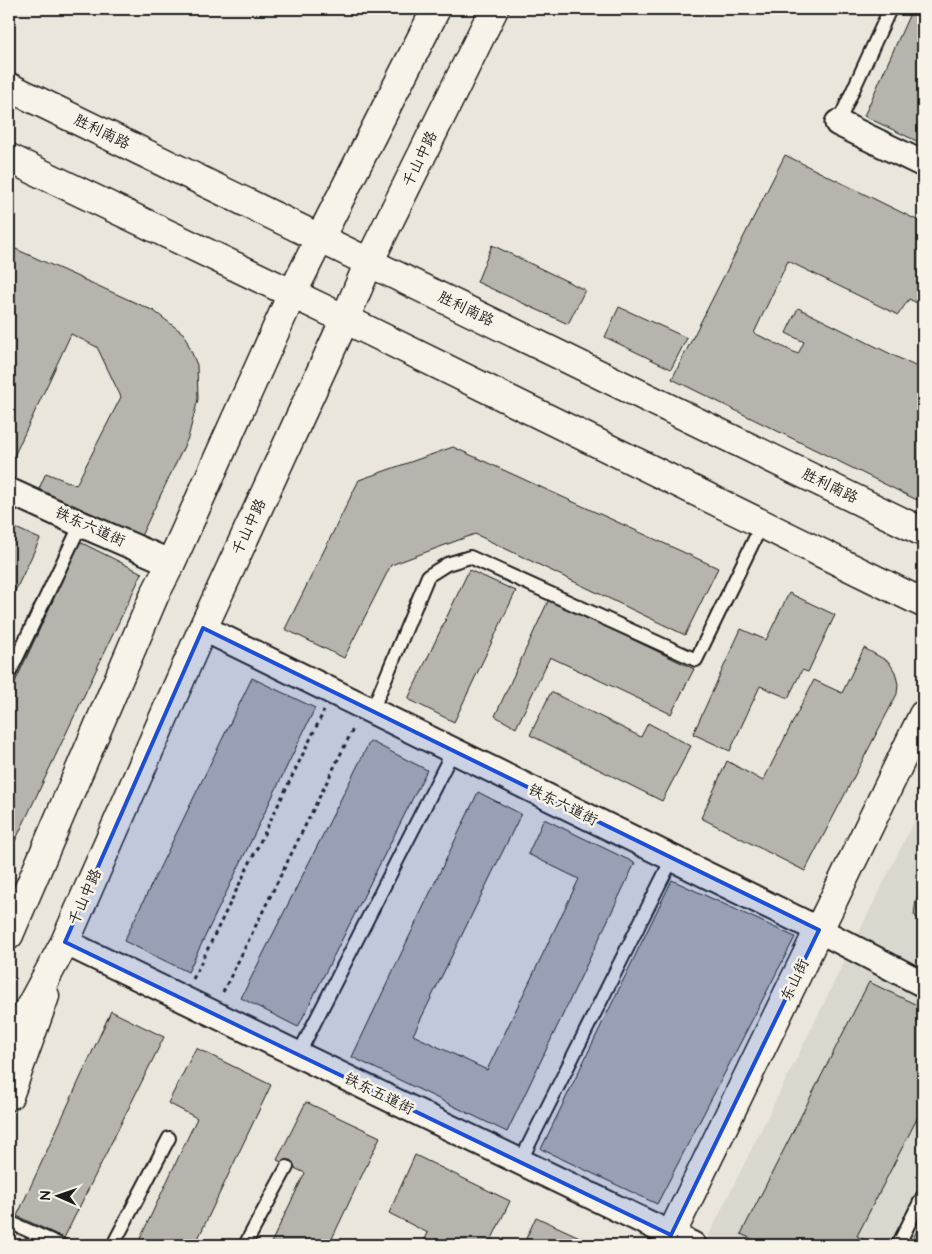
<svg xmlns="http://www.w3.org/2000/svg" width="932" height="1254" font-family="'Architects Daughter','LXGW WenKai TC',sans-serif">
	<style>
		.built { fill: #dad7ce }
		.building { fill: #b6b4ac; stroke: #1c1c1c }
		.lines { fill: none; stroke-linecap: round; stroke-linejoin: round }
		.lane-casing { stroke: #1c1c1c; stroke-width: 16 }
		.street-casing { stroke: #1c1c1c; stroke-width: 29 }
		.secondary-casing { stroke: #1c1c1c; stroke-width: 31 }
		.primary-casing { stroke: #1c1c1c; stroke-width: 31 }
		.path { stroke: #1c1c1c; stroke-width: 3; stroke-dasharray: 4 4; stroke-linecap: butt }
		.lane { stroke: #f7f3e8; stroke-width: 12 }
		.street { stroke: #f7f3e8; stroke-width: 25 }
		.secondary { stroke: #f7f3e8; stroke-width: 28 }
		.primary { stroke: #f7f3e8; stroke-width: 28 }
		.marked { fill: #1d4ed8; fill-opacity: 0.2; stroke: #1d4ed8; stroke-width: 4; stroke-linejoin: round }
		.labels { text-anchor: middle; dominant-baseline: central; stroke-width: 5; stroke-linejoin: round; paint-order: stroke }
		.street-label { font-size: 15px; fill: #1c1c1c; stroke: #f7f3e8 }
	</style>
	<rect width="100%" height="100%" fill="#eae6dc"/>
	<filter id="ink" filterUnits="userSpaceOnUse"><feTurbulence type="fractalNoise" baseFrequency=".02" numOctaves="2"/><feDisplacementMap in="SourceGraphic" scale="10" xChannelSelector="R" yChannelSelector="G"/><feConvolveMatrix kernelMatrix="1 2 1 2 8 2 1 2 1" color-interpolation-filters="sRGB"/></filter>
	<g filter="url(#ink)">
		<polygon class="built" points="923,803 923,1245 704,1245"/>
		<g class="building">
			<polygon points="912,9 923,9 923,144 864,116"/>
			<polygon points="785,155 923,223 923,306 909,299 898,315 788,261 754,333 798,354 804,342 786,333 798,308 923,370 923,503 672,379"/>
			<polygon points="492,245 585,290 568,324 477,282"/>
			<polygon points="9,246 154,311 184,334 197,365 198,399 188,438 140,538 38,491 46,473 76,485 121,397 97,347 71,334 9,467 9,314 13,305 9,303"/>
			<polygon points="619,307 687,338 671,369 605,337"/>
			<polygon points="453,447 718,568 685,635 475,534 391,565 344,658 285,629 359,480"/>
			<polygon points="9,525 40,539 9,604"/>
			<polygon points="80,542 142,573 9,854 9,695"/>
			<polygon points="469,570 516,591 454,722 408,699"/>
			<polygon points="789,593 835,615 808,672 802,670 788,698 760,686 730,751 693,734 741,629 766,640"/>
			<polygon points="549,599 694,669 671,714 550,657 516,728 495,716"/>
			<polygon points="864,648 889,662 895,672 898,684 897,694 805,871 701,818 727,761 763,781 814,680 842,693"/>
			<polygon points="252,678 315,708 188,972 124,941"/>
			<polygon points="551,692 641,737 648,723 691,746 662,801 530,735"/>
			<polygon points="370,741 427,770 298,1027 241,998"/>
			<polygon points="478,792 521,814 413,1035 487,1070 579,879 528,854 544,819 635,863 507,1132 352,1057"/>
			<polygon points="672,880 795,937 657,1204 541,1149"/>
			<polygon points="923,886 923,924 914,915 916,900"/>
			<polygon points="869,982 923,1008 923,1107 857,1236 876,1245 765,1245 741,1234"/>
			<polygon points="111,1011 164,1037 64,1238 17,1216"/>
			<polygon points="196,1048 271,1085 195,1245 137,1245 197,1118 168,1103"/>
			<polygon points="306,1102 380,1137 329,1245 270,1245 305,1173 277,1160"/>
			<polygon points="415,1155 510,1201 489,1245 422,1245 428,1233 389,1213"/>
			<polygon points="536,1217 597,1245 523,1245"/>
			<polygon points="923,1218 923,1245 910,1245"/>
		</g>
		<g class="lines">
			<defs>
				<g id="lane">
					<polyline points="838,123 890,9"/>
					<polyline points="9,674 81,524"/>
					<polyline points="372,711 428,576 447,564 470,557 696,660 762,524"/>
					<polyline points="298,1055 453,751"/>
					<polyline points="520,1162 672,859"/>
					<polyline points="9,1222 61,1245"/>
					<polyline points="113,1245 169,1138"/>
					<polyline points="245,1245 287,1167"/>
					<polyline points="898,1245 923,1196"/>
				</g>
				<g id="street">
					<polyline points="838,123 923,164"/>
					<polyline points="9,491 81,524 171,563"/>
					<polyline points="203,628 819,930 923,984"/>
					<polyline points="65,942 693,1245"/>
				</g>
				<g id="secondary">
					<polyline points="9,1096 45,996"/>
					<polyline points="666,1245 923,715"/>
				</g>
				<g id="primary">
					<polyline points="9,87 923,532"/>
					<polyline points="9,158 345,319 923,603"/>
					<polyline points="9,935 155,594 171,563 292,294 320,238 436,9"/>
					<polyline points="9,1046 65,942 203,628 345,319 369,262 494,9"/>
				</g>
			</defs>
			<use href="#lane" class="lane-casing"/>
			<use href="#street" class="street-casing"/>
			<use href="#secondary" class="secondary-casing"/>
			<use href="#primary" class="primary-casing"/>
			<g class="path">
				<polyline points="193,979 324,711"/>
				<polyline points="223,992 354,727"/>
			</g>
			<use href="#lane" class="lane"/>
			<use href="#street" class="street"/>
			<use href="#secondary" class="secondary"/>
			<use href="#primary" class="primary"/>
		</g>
	</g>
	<path class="marked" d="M203 628 819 930 671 1235 65 942Z"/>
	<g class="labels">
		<g class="street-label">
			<text transform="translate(102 132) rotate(26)">胜利南路</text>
			<text transform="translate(420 159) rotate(-64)">千山中路</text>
			<text transform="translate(466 309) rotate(26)">胜利南路</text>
			<text transform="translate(830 486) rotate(26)">胜利南路</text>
			<text transform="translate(90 527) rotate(24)">铁东六道街</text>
			<text transform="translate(249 527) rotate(-65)">千山中路</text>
			<text transform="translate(563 805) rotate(26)">铁东六道街</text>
			<text transform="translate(85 897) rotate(-66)">千山中路</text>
			<text transform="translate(795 980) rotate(-64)">东山街</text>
			<text transform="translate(379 1094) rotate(26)">铁东五道街</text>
		</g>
	</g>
	<rect width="932" height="1254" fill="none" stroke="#f7f3e8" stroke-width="30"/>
	<rect x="15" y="15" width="902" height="1224" fill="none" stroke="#1c1c1c" stroke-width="2" filter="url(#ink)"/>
	<g transform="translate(58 1196) rotate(272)" stroke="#f7f3e8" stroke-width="4" paint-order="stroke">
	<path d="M0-4L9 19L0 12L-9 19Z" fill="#1c1c1c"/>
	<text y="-8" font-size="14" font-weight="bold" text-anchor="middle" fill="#1c1c1c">N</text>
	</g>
</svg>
